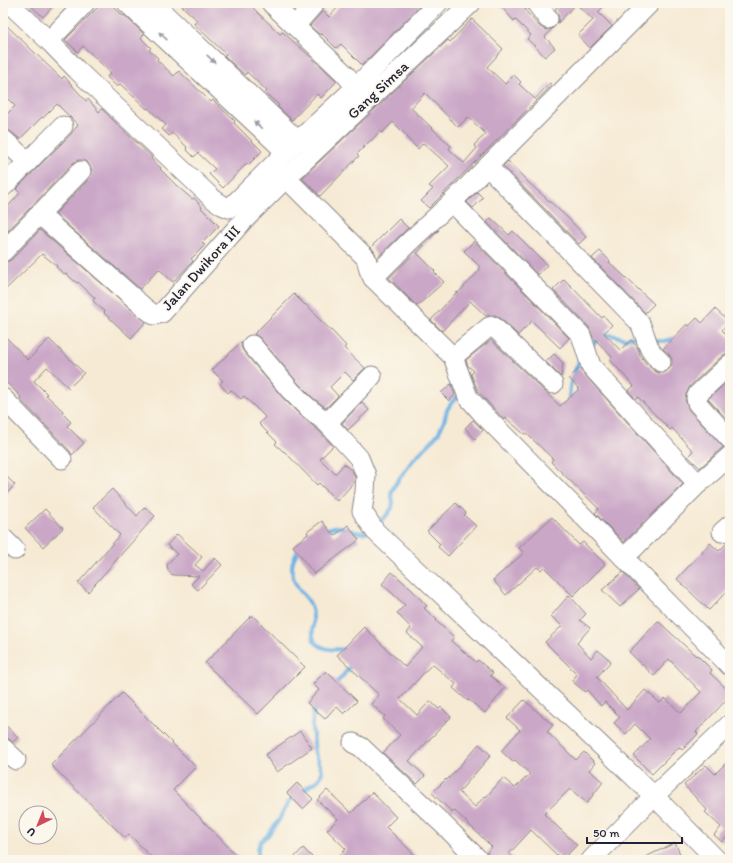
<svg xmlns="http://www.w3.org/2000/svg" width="733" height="863" font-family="Itim,sans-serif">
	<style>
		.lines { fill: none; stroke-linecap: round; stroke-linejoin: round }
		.stream { stroke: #6eb3e4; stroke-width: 4 }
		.building { fill: #caa7c7; fill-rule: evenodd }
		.minor-casing { stroke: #8c8688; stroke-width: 21 }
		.minor { stroke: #fff; stroke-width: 19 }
		.oneway { fill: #9c9ca7 }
		.labels { text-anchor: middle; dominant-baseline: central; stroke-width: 3.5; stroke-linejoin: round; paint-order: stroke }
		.street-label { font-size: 15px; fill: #22223b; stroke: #fbf7ec }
	</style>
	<rect width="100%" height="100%" fill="#fbf7ec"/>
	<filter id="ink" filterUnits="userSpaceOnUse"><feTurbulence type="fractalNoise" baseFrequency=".025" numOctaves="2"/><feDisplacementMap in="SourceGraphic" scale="8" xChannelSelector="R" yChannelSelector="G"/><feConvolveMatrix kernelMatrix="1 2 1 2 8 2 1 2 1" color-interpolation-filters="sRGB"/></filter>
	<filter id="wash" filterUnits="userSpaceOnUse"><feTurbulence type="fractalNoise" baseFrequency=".012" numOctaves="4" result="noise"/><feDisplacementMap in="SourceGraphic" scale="16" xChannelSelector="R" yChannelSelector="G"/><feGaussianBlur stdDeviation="0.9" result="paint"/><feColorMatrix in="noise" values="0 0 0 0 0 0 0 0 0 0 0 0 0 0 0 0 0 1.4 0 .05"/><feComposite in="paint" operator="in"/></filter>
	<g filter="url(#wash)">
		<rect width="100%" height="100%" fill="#f6ead4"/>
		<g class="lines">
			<g class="stream">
				<polyline points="652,341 664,341 677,338"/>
				<polyline points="591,347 602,334 616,336 625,339 630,337 640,338"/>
				<path d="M569 402C569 383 573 374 581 357"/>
				<polyline points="377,524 387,515 392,508 393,502 391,493 396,483 413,460 432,441 439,432 444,421 447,410 452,402 461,393"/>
				<path d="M324 531C327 529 330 528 333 527 346 525 356 537 369 531"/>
				<path d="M300 549C289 560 290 577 299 589 302 594 308 598 310 604 314 611 313 618 313 625 312 630 313 636 314 641 317 644 320 647 325 648 332 651 340 648 348 650"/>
				<polyline points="334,685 341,678 352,664"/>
				<polyline points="258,860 258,848 261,841 268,835 279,820 288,803 297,794 317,781 321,776 322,770 315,753 312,725 313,713 316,707"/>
			</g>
		</g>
		<g id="blocks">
			<g class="building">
				<polygon points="28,3 56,3 43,17"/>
				<polygon points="102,3 110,3 123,16 124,15 144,34 141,38 151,48 149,50 158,58 157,60 174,76 179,71 211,102 213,100 235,121 234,123 262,151 248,165 247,163 223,188 209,174 215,169 198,153 194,157 186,149 187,147 172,133 169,136 162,129 166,125 148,108 147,109 120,84 117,87 107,77 111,73 83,46 78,52 65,40"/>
				<polygon points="179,3 248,3 280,34 283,32 337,81 321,98 317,94 292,120 278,107 279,105 265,93 267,91 247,72 245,75 224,56 226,54 194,24 197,20"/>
				<polygon points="342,3 423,3 362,65 341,44 336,48 321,33 320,35 310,26 323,11 329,17"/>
				<polygon points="498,3 525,3 527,8 525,10 539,26 544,29 549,30 553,28 545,37 555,48 545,57 536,47 527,39 531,35 515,19 514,21"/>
				<polygon points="561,3 607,3 598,12 612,26 590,48 578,35 593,20 576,4 558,23 559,17 555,9"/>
				<path d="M472 19 503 49 487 67 505 84 514 75 521 82 519 84 535 99 550 83 552 85 429 208 421 201 433 189 429 186 449 166 423 143 418 149 407 138 408 137 393 122 382 133 380 131 372 140H371L357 154 359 156 320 196 302 178 448 40 450 42ZM425 93 458 127 468 117 486 134 474 145 477 148 464 163 449 149 451 146 411 108Z"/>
				<polygon points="3,22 62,79 64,76 86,101 88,99 99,112 102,109 120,127 152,157 151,159 161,168 160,169 176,185 192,199 194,198 202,207 201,208 219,226 202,243 205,245 191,259 193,261 173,282 159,269 140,289 55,214 89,179 92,174 91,168 88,163 84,160 78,160 73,163 3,236 3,212 20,193 16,189 71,134 78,125 57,104 43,118 42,117 20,139 10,131 6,128 3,128 3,118 15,106 3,94"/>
				<polygon points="508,161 528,182 568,218 586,237 579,244 503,166"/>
				<polygon points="477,192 483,198 473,208 467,202"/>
				<polygon points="491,218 509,235 513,231 547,265 538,275 487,222"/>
				<polygon points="399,219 408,228 377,258 374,251 371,247"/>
				<polygon points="40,230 146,322 131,338 104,313 105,312 93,301 95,298 78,282 77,283 65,273 64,274 56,267 57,266 42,254 3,292 3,263 6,262 11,260"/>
				<polygon points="438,230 439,230 417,253 435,271 434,272 444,282 417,306 389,278"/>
				<polygon points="474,241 569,338 560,348 532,321 518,335 500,318 495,315 486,316 470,301 442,331 431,320 457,292 458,293 480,270 479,269 480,267 464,251"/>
				<polygon points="600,251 610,261 609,262 654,304 645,313 592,258"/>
				<polygon points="564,279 602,318 604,316 612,325 604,333 620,350 631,340 637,347 640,355 645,362 653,370 658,373 664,373 669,369 672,365 672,359 669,354 663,349 687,324 689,326 697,318 702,323 715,309 729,322 722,330 730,338 730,353 727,353 722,356 690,386 686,394 685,400 689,410 723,447 700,468 688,456 693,451 672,428 670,430 638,397 636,399 628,391 634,386 610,360 612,357 593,337 589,327 553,290"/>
				<polygon points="294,294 305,305 305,304 317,315 316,316 334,333 346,346 344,348 365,368 353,380 345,372 330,387 338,396 326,408 313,398 299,384 260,338 254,334"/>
				<polygon points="3,334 28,360 49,339 84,373 69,388 47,367 34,381 47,394 46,395 63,411 62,413 71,422 67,426 84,443 72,455 70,451 50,430 20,399 21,397 3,379"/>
				<polygon points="491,340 560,406 579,389 569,378 580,368 583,373 683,484 624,542 595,513 599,509 551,462 553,459 526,433 524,434 506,418 504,420 478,391 471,374 474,371 468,366 466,360"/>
				<polygon points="242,341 241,347 244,352 283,398 299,414 319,431 333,446 320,459 335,474 344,464 353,472 355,477 355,480 350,486 350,487 337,501 319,483 317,485 284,451 284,452 275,444 277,442 259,424 265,417 244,396 241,399 231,390 228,393 220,384 223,381 212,370"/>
				<polygon points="554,354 563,363 561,377 546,362"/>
				<polygon points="730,379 730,423 708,399"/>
				<polygon points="451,384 455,395 449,401 441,393"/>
				<polygon points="362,402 369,410 348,430 342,423"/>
				<polygon points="473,420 483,430 475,439 465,428"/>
				<polygon points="3,473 15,485 3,497"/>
				<polygon points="112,489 137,516 145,507 155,516 88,592 78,583 120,535 93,507"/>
				<polygon points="456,503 466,513 464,515 476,526 448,556 438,547 440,544 427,531"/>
				<polygon points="45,509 63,528 43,547 25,528"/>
				<polygon points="552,517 579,545 583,542 605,564 573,596 544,567 541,570 537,567 506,595 493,580 524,553 519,548"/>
				<polygon points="322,521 334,536 348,525 359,540 314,574 293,546 308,534 307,532"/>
				<polygon points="177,534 202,557 195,565 203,571 215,558 222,565 198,590 191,584 199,576 174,575 171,574 168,570 167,565 169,562 177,554 167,545"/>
				<polygon points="730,540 730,588 709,610 677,579 710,543 719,551"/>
				<polygon points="392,572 411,589 427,606 424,608 437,620 436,621 454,637 451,641 476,662 478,660 493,673 490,675 505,688 485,713 469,700 468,701 453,688 456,684 432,664 400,699 417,715 430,701 439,709 441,707 451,717 409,761 425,776 417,784 383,753 400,735 383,719 385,716 371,704 379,695 337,655 364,627 405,667 422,647 407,633 411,628 397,613 405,605 382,584"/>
				<polygon points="623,572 639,589 620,607 602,590"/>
				<polygon points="569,595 586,614 580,620 590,628 577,643 591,658 598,650 611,661 597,677 627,710 645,690 660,703 665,698 681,713 701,692 669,659 654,676 629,652 658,621 696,656 697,655 712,670 710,673 730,692 730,696 696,732 698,734 682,750 679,747 652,774 634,756 650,739 635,724 626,734 614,723 620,717 605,702 601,706 587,690 585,692 572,681 577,674 545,642 562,626 551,616"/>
				<polygon points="252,615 305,667 258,714 205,663"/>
				<polygon points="326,671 357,701 344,714 336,706 325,719 307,703 319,690 313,684"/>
				<polygon points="122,693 196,767 173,790 241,860 154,860 129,834 125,838 51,765"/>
				<polygon points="524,700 553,725 547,732 576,760 584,752 595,763 589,770 603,782 587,803 570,789 544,814 577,845 562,860 531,830 509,854 516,860 490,860 489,857 487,852 492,847 454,810 452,812 432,793 446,779 447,780 479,744 491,755 459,792 475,807 485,796 486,797 503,778 515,788 530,774 515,760 513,762 501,751 520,730 507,718"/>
				<polygon points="3,723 18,737 13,742 6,737 3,737"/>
				<polygon points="300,731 312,748 277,772 265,755"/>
				<polygon points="730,759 730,836 729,834 722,842 714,835 721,827 705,812 707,810 684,785 706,765 715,774"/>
				<polygon points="297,783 313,799 303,809 287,793"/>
				<polygon points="327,790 351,813 372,792 396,817 386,827 420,860 336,860 346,849 327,830 338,819 317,800"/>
				<polygon points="675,843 683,860 639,860"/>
				<polygon points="303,848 315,860 292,860"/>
			</g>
		</g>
	</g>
	<g filter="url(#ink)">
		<use href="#blocks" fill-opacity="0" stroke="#8c8688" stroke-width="1"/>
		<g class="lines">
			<defs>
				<g id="minor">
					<polyline points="9,3 49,41 77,70 213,199 222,205 229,208 234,204 286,152 356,87 438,3"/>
					<polyline points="127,3 286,152"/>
					<polyline points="153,3 298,141"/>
					<polyline points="271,3 345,74 356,87"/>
					<polyline points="536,3 548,19"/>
					<polyline points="295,26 315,3"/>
					<polyline points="49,41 85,3"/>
					<polyline points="3,139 28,162"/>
					<path d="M488 167 639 322C644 330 645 338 649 347 651 353 656 357 661 362"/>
					<polyline points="286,178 366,258 369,270 373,278 453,357 468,397 482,413 730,666"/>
					<polyline points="3,187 63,126"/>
					<polyline points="452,202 581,335 591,366 698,484"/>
					<polyline points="39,214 145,308 154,315 162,313 242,222 286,178 471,3"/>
					<polyline points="3,252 81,171"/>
					<polyline points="373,278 408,243 452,202 650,3"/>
					<polyline points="252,345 291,391 306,406 327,423 359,458 366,475 365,492 362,511 375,531 654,796 717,860"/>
					<polyline points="453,357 489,327 493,326 553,384"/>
					<polyline points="730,364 698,394 696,398 697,403 730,439"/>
					<polyline points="3,398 62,459"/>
					<polyline points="327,423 372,376"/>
					<polyline points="722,532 730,525"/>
					<polyline points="3,538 15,550"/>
					<polyline points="624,558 698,484 730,456"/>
					<polyline points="353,743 361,747 447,828 479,860"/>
					<polyline points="3,748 16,760"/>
					<polyline points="591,860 654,796 730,724"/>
				</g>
			</defs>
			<use href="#minor" class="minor-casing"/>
			<use href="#minor" class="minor"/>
		</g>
		<defs><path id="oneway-solid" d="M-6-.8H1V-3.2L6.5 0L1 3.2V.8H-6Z"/></defs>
		<g class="oneway">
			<use href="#oneway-solid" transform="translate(163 36) rotate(-137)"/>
			<use href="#oneway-solid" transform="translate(211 59) rotate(44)"/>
			<use href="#oneway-solid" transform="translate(258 125) rotate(-137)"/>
		</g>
	</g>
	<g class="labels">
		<g class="street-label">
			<text transform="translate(378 90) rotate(-43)">Gang Simsa</text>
			<text transform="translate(201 268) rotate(-48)">Jalan Dwikora III</text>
		</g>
	</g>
	<rect width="733" height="863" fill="none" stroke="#fbf7ec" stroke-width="16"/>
	<g transform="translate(38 825) rotate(223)"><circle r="19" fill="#fbf7ec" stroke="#a4a2a5"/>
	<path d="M0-3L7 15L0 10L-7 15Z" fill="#d1495b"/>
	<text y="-6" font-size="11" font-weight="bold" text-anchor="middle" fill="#22223b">U</text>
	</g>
	<path d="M587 837v6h95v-6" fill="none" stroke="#22223b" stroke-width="2"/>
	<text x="593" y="837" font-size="12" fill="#22223b" stroke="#fbf7ec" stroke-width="3" paint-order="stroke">50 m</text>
</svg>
